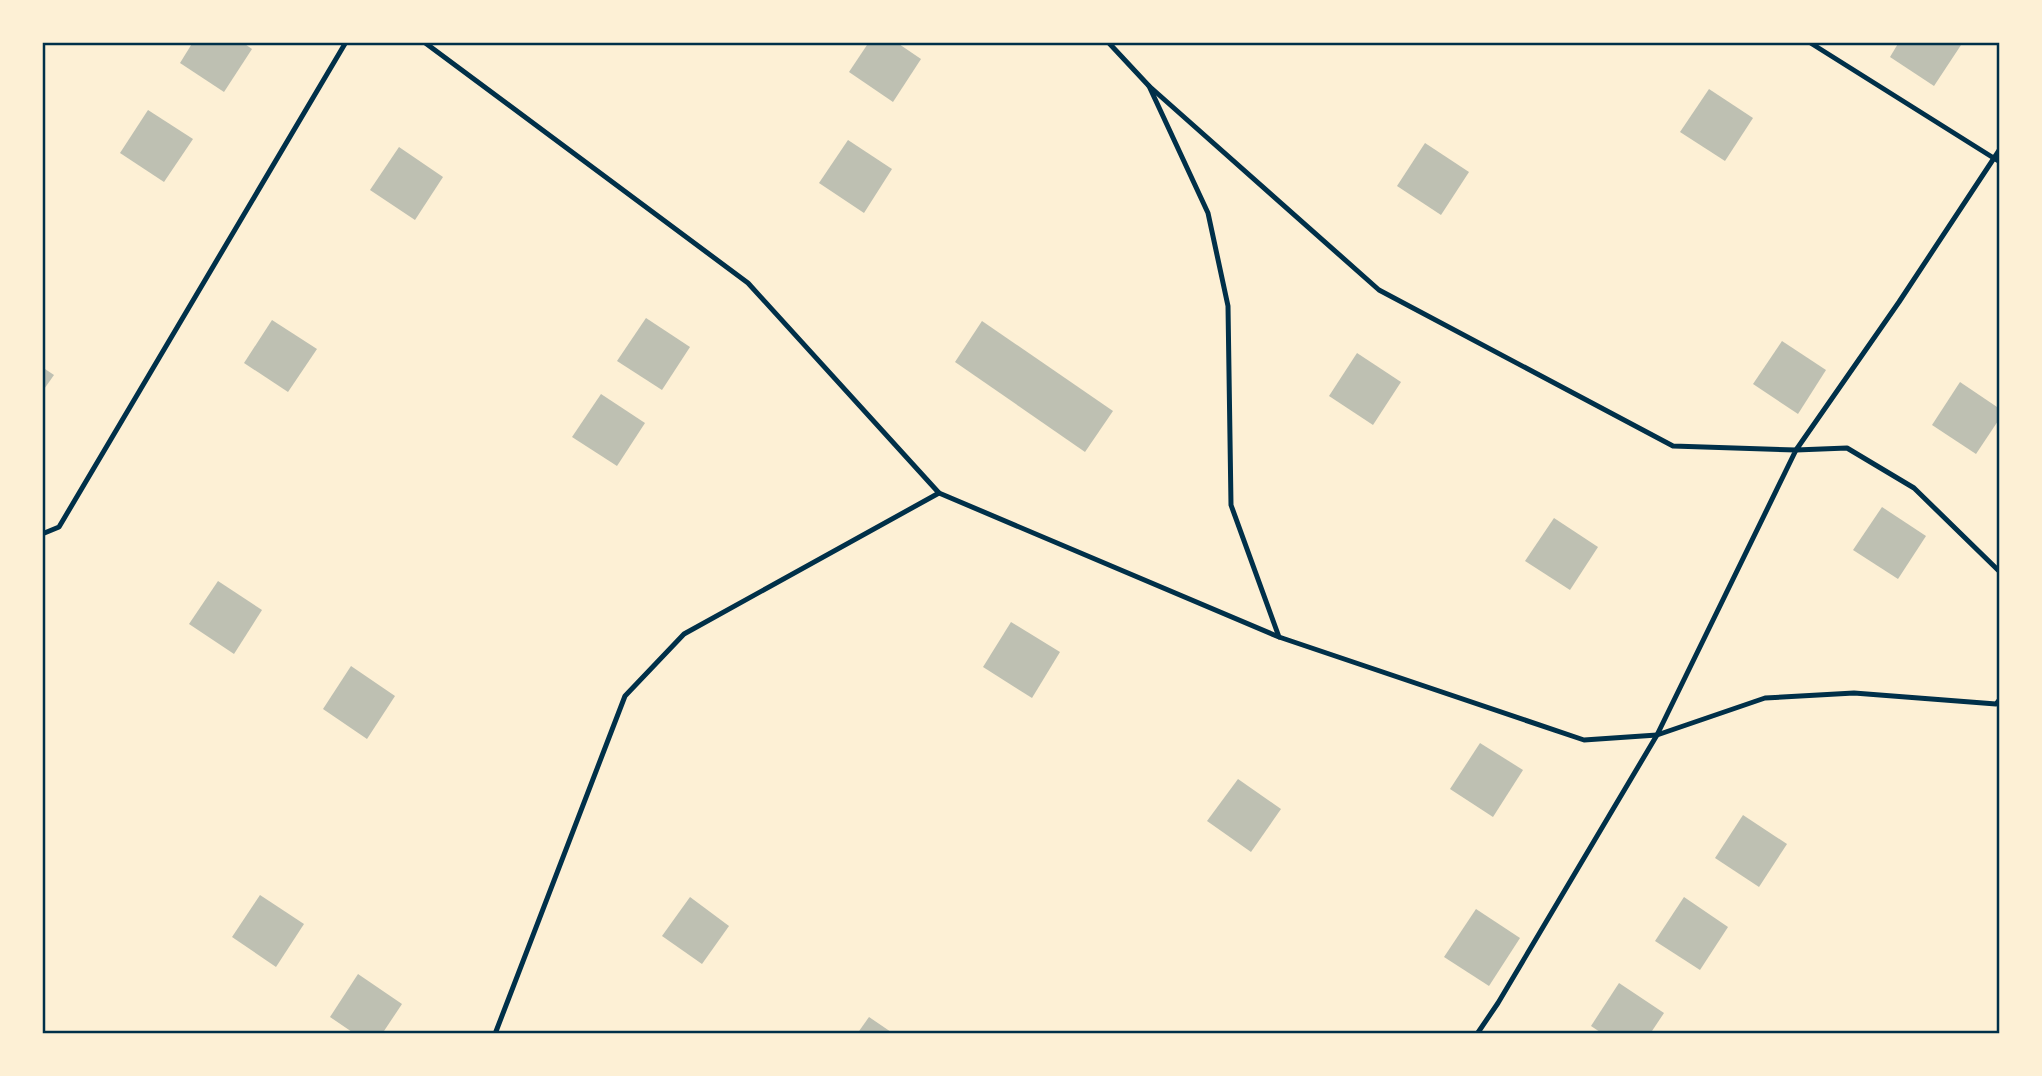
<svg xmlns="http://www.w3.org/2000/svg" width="2042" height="1076" font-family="Lato,sans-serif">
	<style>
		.building { fill: #bec0b2 }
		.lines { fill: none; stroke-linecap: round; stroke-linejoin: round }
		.service { stroke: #003049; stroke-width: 5 }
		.neatline { fill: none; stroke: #003049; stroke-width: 2.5 }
	</style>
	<rect width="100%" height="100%" fill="#fdf0d5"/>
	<g class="building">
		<polygon points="193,42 242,42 252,49 224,92 180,63"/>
		<polygon points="869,42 896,42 921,59 893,102 849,72"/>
		<polygon points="1899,42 1963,42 1934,86 1890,57"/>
		<polygon points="1709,89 1753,118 1725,161 1680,132"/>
		<polygon points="148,110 193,139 164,182 120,153"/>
		<polygon points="848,140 892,169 864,213 819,183"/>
		<polygon points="1425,143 1469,172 1441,215 1397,186"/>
		<polygon points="399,147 443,177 415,220 370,190"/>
		<polygon points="646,318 690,347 662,390 617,361"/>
		<polygon points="272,320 317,349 288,392 244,363"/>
		<polygon points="982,321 1113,411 1085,452 955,362"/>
		<polygon points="1782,341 1826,370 1798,414 1753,384"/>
		<polygon points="1357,353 1401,382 1373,425 1329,396"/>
		<polygon points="42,367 54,375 42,392"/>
		<polygon points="1960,382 2000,409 2000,418 1976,454 1932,425"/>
		<polygon points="601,394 645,423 617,466 572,437"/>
		<polygon points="1882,507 1926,536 1898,579 1853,550"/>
		<polygon points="1554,518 1598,547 1570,590 1525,561"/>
		<polygon points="218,581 262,610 234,654 189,624"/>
		<polygon points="1011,622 1060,652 1032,698 983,667"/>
		<polygon points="351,666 395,696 367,739 323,709"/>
		<polygon points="1480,743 1523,770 1493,817 1450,789"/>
		<polygon points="1238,779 1281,809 1251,852 1207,821"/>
		<polygon points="1743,815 1787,844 1759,887 1715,858"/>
		<polygon points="260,895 304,924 276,967 232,937"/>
		<polygon points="690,897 729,926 702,964 662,936"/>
		<polygon points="1684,897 1728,927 1700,970 1655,941"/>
		<polygon points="1476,909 1520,938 1489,986 1444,957"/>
		<polygon points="358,974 402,1004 382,1034 355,1034 330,1017"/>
		<polygon points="1619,983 1664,1013 1650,1034 1603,1034 1591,1026"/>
		<polygon points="869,1017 894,1034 857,1034"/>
	</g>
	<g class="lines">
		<g class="service">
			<polyline points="424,42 748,283 939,493 1279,637"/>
			<polyline points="1108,42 1149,86 1208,213 1228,306 1231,505 1279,637 1584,740 1657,735 1765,698 1854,693 1996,704 2000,699"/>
			<polyline points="1809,42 2000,162"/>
			<polyline points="1149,86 1379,290 1673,446 1796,450 1657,735 1498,1003 1477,1034"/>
			<polyline points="2000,149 1899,302 1796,450 1847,448 1914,488 2000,572"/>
			<polyline points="42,534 59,527 346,42"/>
			<polyline points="495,1034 625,696 684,634 939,493"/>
		</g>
	</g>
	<rect width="2042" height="1076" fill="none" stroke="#fdf0d5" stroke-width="88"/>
	<rect x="44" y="44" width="1954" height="988" class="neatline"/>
</svg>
